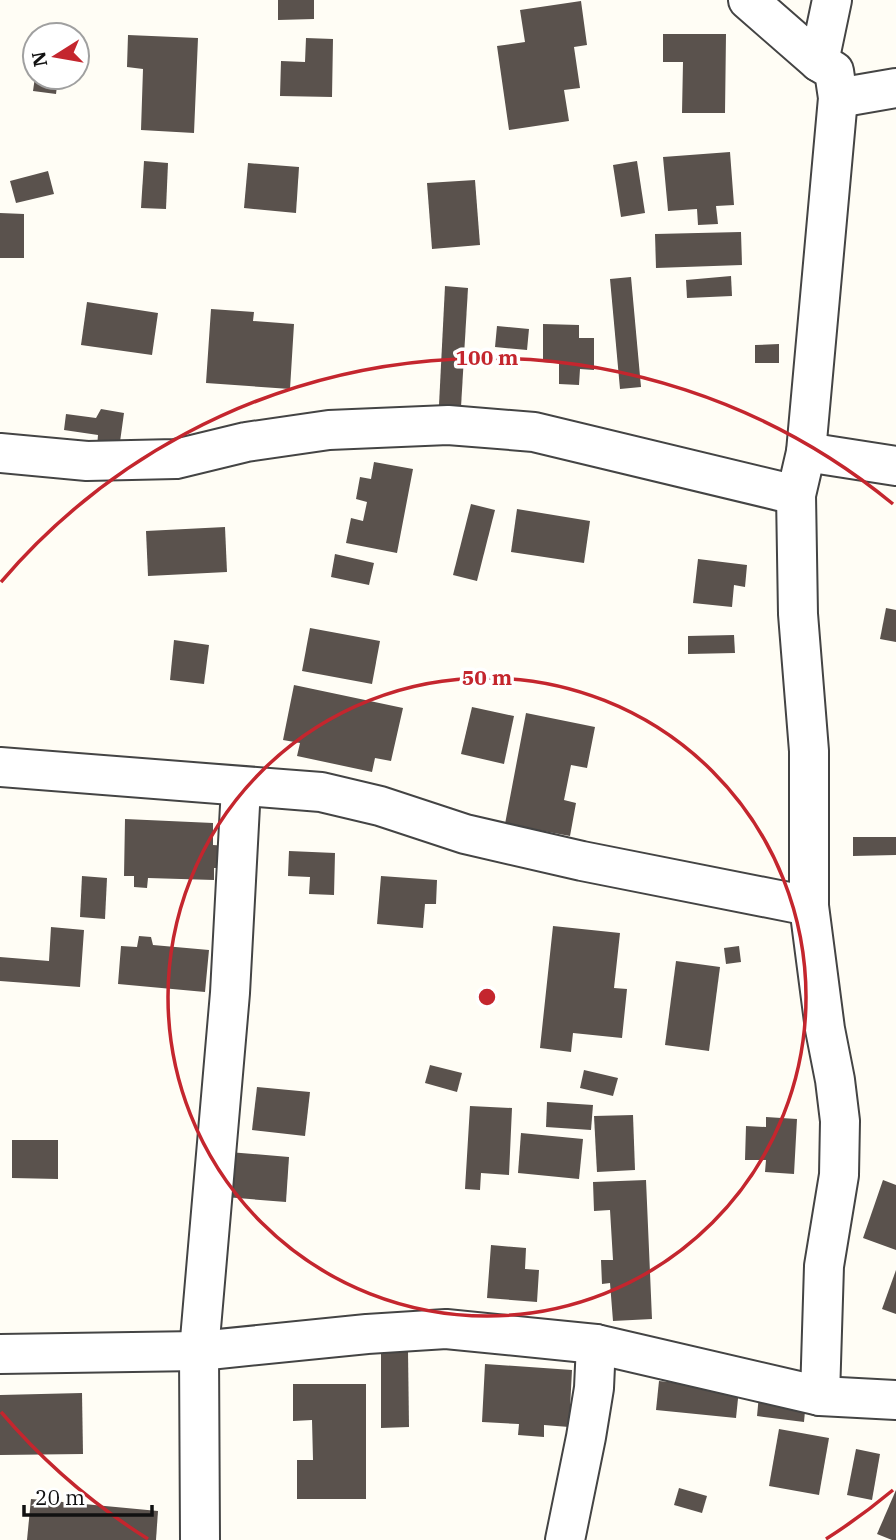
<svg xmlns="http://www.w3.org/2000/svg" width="896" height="1540" font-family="'IBM Plex Serif',serif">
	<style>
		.building { fill: #5a524d }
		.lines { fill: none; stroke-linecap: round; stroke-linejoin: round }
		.minor-casing { stroke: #444; stroke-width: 42 }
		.minor { stroke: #fff; stroke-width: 38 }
		.ring { fill: none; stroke: #c4262e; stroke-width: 3.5 }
		.centre { fill: #c4262e; stroke: #fff; stroke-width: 3.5 }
		.ring-label { font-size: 21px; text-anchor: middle; font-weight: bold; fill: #c4262e; stroke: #fff; stroke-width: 7; stroke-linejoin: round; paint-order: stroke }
	</style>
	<rect width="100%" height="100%" fill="#fffdf5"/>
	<g class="building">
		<polygon points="278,0 314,0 314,19 278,20"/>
		<polygon points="581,1 587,45 574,47 580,88 564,90 569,121 509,130 497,46 525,42 520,10"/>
		<polygon points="663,34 726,34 725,113 682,113 683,62 663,62"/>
		<polygon points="128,35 198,38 194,133 141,130 143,69 127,67"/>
		<polygon points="306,38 333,39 332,97 280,96 281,61 305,62"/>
		<polygon points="35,77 58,77 56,94 33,91"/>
		<polygon points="730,152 734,205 716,206 718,224 698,225 697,209 668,211 663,157"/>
		<polygon points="144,161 168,163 166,209 141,208"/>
		<polygon points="637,161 645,213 621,217 613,165"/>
		<polygon points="248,163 299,167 296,213 244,208"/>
		<polygon points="48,171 54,194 16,203 10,181"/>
		<polygon points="475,180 480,245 432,249 427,183"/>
		<polygon points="0,213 24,214 24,258 0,258"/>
		<polygon points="741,232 742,265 656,268 655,234"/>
		<polygon points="731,276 732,296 687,298 686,280"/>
		<polygon points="631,277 641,387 620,389 610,279"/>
		<polygon points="445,286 468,288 461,407 439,405"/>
		<polygon points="87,302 158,313 152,355 81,345"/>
		<polygon points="211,309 254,312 253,321 294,324 290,389 206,383"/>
		<polygon points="543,324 579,325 579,338 594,338 594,370 580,369 579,385 559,384 559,363 543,362"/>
		<polygon points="497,326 529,329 527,350 495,347"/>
		<polygon points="779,344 779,363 755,363 755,345"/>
		<polygon points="101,409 124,413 119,449 97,447 98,435 64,430 66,414 96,418"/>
		<polygon points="374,462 413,469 397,553 346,543 351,518 363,521 367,502 356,499 360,477 371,479"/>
		<polygon points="471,504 495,510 477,581 453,575"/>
		<polygon points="517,509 590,521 584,563 511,552"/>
		<polygon points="225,527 227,572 148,576 146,531"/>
		<polygon points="335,554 374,563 369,585 331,577"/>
		<polygon points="698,559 747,565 745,587 734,585 732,607 693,603"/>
		<polygon points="886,608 896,610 896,642 880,639"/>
		<polygon points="310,628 380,641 372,684 302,671"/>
		<polygon points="734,635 735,653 688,654 688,636"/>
		<polygon points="174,640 209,645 204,684 170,680"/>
		<polygon points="294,685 403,708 391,761 375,758 372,772 297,756 300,743 283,740"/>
		<polygon points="472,707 514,716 504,764 461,754"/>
		<polygon points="526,713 595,727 587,768 571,765 564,800 576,803 570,836 505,824"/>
		<polygon points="125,819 213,823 213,845 228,846 227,868 214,868 214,880 148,878 147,888 134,887 134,876 124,876"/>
		<polygon points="853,837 896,837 896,855 853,856"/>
		<polygon points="289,851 335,853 334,895 309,894 310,877 288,876"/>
		<polygon points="82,876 107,878 105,919 80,917"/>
		<polygon points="381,876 437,880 436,904 425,904 423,928 377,924"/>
		<polygon points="553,926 620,933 614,988 627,989 622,1038 573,1033 571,1052 540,1048"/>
		<polygon points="51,927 84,930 80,987 0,981 0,957 49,961"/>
		<polygon points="139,936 151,937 153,945 209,950 205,992 118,984 121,946 137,947"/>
		<polygon points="739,946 741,962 726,964 724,948"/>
		<polygon points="676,961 720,967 709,1051 665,1045"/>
		<polygon points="430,1065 462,1073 457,1092 425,1083"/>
		<polygon points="584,1070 618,1078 613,1096 580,1088"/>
		<polygon points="257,1087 310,1092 305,1136 252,1130"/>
		<polygon points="547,1102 593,1105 591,1130 546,1127"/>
		<polygon points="470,1106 512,1108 509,1175 481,1173 480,1190 465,1189"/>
		<polygon points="633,1115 635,1170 597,1172 594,1116"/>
		<polygon points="766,1117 797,1119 794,1174 765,1172 766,1160 745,1160 746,1126 766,1127"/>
		<polygon points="521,1133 583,1139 579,1179 518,1173"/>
		<polygon points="12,1140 58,1140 58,1179 12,1178"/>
		<polygon points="229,1152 289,1157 286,1202 225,1197"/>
		<polygon points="646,1180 652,1319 613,1321 610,1283 602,1284 601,1260 613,1260 610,1210 594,1211 593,1182"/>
		<polygon points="883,1180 896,1185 896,1250 863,1238"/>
		<polygon points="491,1245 526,1248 525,1269 539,1270 537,1302 487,1298"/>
		<polygon points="896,1270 896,1314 882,1309"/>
		<polygon points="381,1351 408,1351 409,1427 381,1428"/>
		<polygon points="485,1364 572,1370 569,1427 544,1425 544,1437 518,1435 519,1424 482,1422"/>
		<polygon points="659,1381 739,1389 736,1418 656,1410"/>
		<polygon points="293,1384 366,1384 366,1499 297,1499 297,1460 313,1460 312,1420 293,1421"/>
		<polygon points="82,1393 83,1454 0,1455 0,1395"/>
		<polygon points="759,1395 806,1400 804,1422 757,1416"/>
		<polygon points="779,1429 829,1438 819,1495 769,1486"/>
		<polygon points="856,1449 880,1454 872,1500 847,1495"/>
		<polygon points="679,1488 707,1496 702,1513 674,1505"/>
		<polygon points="896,1490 896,1540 892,1540 877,1534"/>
		<polygon points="31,1499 158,1511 156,1540 27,1540"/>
	</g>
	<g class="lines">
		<defs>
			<g id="minor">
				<polyline points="819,62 832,0"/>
				<polyline points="838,98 896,88"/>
				<polyline points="806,452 896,466"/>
				<polyline points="0,453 87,461 176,459 246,442 329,430 448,425 534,432 796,495"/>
				<polyline points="0,767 321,792 380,806 465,834 582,861 809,906"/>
				<polyline points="0,1354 199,1351 367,1334 446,1329 596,1344 820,1396 824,1266 839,1175 840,1121 835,1080 825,1029 809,906 809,751 798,614 796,495 806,452 838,98 834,71 819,62 748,0"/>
				<polyline points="820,1396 896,1400"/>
				<polyline points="200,1540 199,1351 230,993 241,787"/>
				<polyline points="565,1540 586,1437 594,1388 596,1344"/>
			</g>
		</defs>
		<use href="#minor" class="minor-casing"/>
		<use href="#minor" class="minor"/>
	</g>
	<g class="ring">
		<circle cx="487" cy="997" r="319"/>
		<path d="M893 1490A639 639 0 0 1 826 1539M148 1539A639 639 0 0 1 1 1412M1 582A639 639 0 0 1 893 504"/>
	</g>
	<circle cx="487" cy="997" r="10" class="centre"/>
	<g class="ring-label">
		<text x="487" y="365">100 m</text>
		<text x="487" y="685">50 m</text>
	</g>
	<g transform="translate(56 56) rotate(259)"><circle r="33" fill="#ffffff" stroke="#a0a0a0" stroke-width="2"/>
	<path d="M0-5L12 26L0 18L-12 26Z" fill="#c4262e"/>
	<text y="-10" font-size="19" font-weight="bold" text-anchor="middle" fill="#111111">N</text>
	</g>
	<path d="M24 1505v10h128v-10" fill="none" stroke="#111111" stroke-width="3.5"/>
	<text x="35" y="1505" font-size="21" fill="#111111" stroke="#ffffff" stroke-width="5" paint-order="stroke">20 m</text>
</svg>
